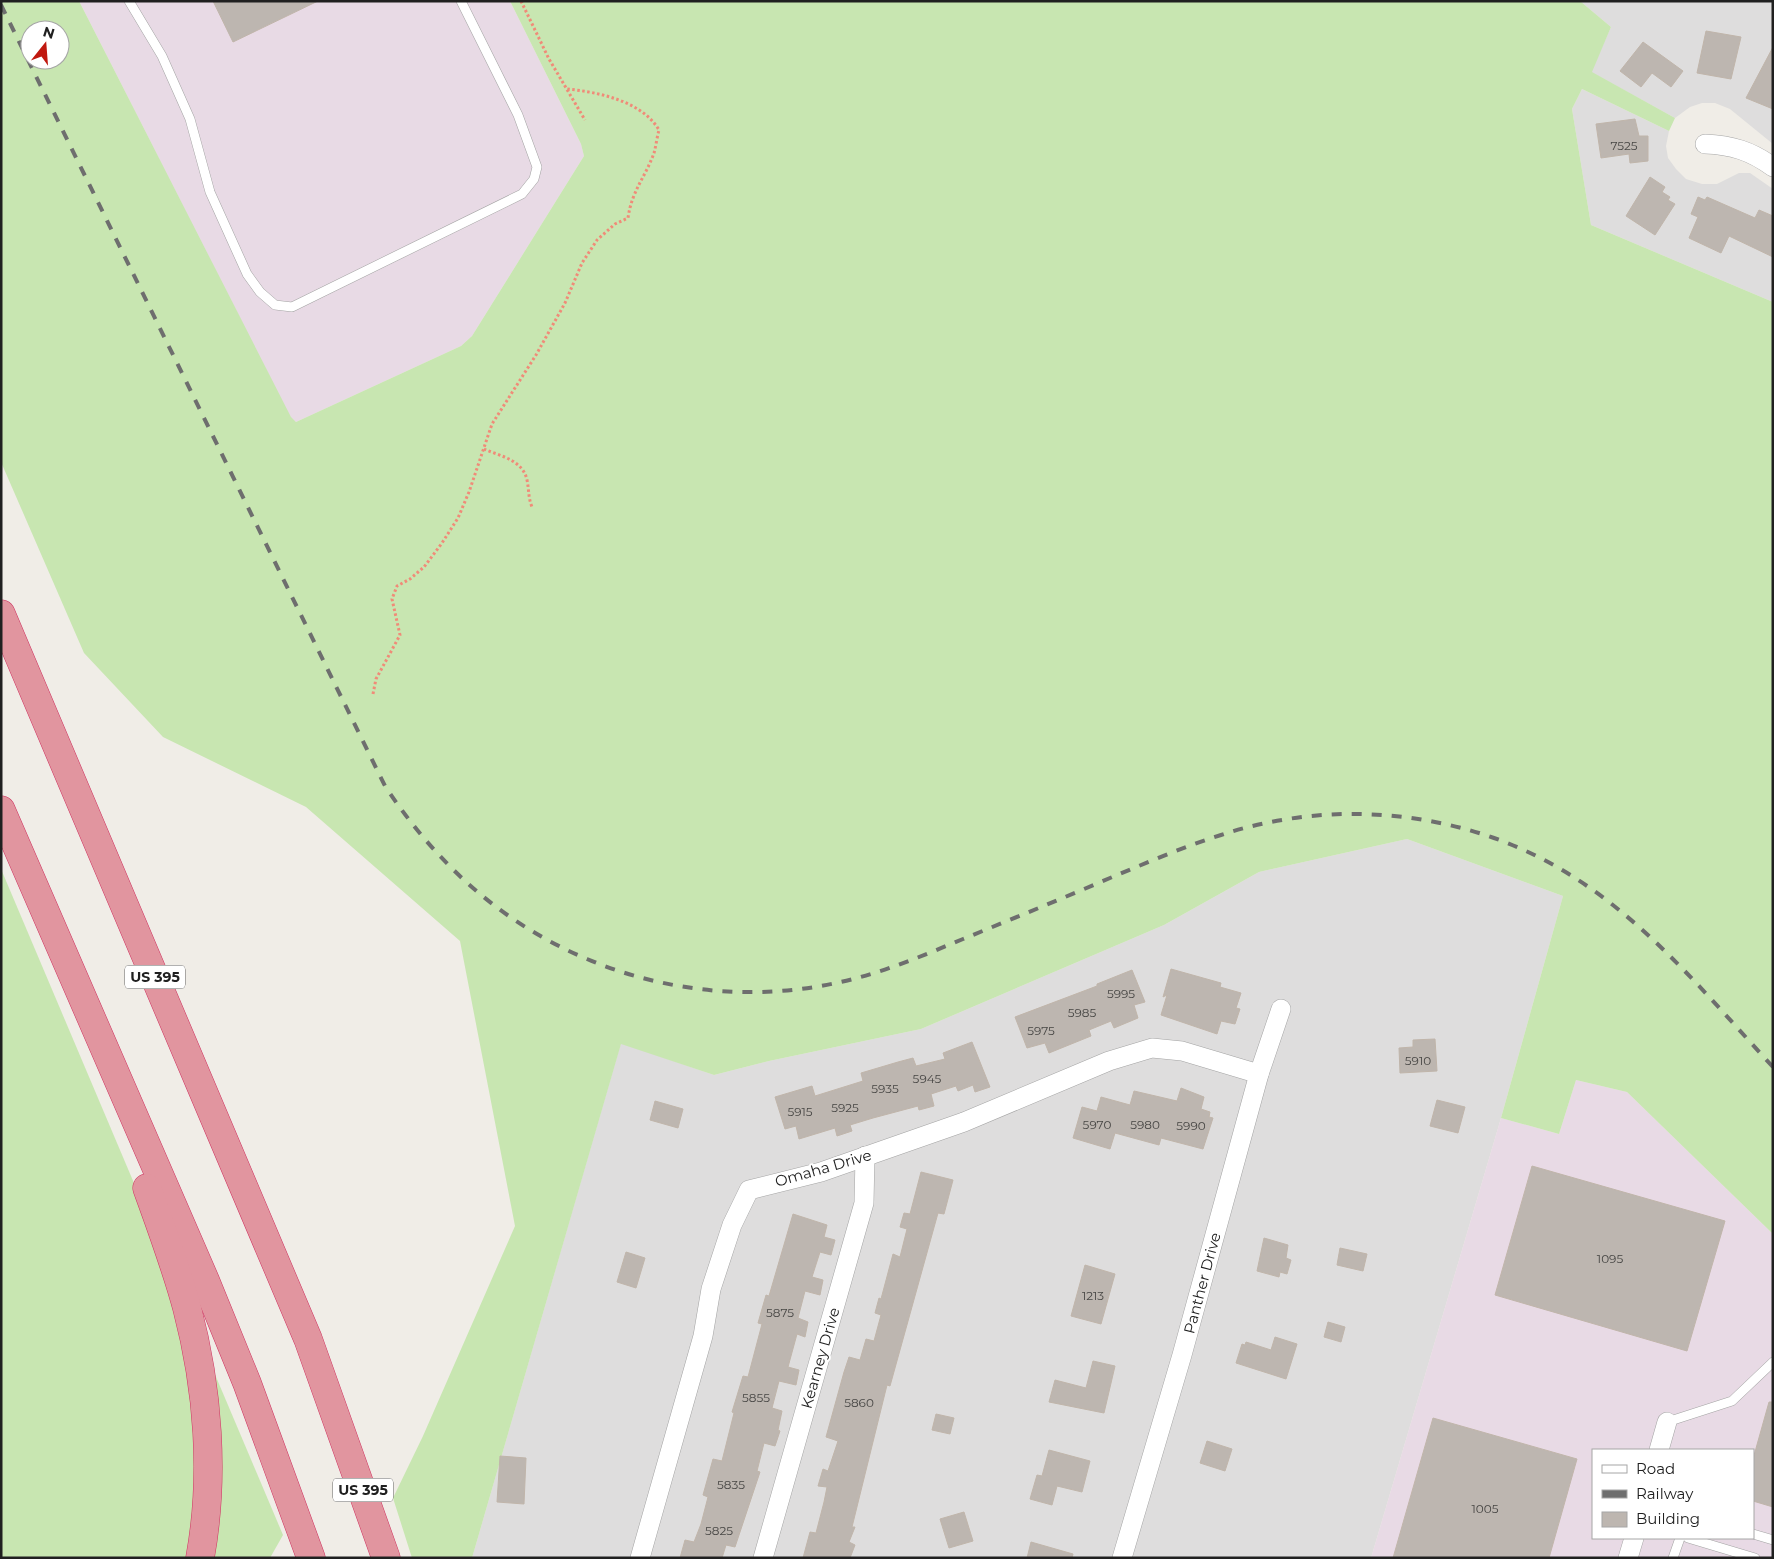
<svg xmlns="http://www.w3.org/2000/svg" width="1774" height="1559" font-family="Montserrat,sans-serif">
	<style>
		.residential { fill: #dedddd }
		.industrial { fill: #e8dae5; fill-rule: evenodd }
		.grass { fill: #c8e6b1; fill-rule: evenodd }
		.building { fill: #bdb6b0; stroke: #c0b5aa }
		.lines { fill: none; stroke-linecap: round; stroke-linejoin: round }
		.lane-casing { stroke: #a4a4a4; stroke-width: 10 }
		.street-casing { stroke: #a4a4a4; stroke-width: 20 }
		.highway-casing { stroke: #ce3461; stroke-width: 29 }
		.path { stroke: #f08b78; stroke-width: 3; stroke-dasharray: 2.5 2.5; stroke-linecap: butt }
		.lane { stroke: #fff; stroke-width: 9 }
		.street { stroke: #fff; stroke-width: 19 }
		.highway { stroke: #e1959f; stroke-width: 28 }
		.rail { stroke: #6e6e6e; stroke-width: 4; stroke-dasharray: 10 10; stroke-linecap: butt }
		.labels { text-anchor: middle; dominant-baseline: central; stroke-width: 4; stroke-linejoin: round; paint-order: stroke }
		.number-label { font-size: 12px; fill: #474644 }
		.shield { fill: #fff; stroke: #636363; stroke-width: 1 }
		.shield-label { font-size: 14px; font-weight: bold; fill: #202020 }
		.street-label { font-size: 15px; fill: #202020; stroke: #fff }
	</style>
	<rect width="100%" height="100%" fill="#f0ede7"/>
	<g class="residential">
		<polygon points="1580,1 1773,1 1773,144 1730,109 1715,103 1702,103 1690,107 1675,118 1591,72 1611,27"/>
		<polygon points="1582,89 1669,131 1666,146 1668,158 1676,169 1686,179 1702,184 1717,184 1739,173 1750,173 1773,189 1773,302 1591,225 1572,109"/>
		<polygon points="1407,839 1563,896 1501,1118 1371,1558 472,1558 621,1043 714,1075 769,1061 921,1029 1164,925 1259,872"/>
	</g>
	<g class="industrial">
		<polygon points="79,1 510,1 581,144 584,156 472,336 461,346 296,422 291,418"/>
		<path d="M1576 1080 1627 1092 1773 1234V1558H1371L1501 1118 1559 1134ZM1593 1450H1753V1538H1593Z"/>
	</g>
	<g class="grass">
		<path d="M1 1H79L291 417 296 422 461 346 472 336 584 156 581 144 510 1H1580L1611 27 1592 72 1675 118 1669 131 1582 89 1572 109 1591 225 1773 302V1234L1627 1092 1576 1080 1559 1134 1501 1118 1563 896 1407 839 1259 872 1164 925 921 1029 769 1061 714 1075 621 1044 472 1558H412L393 1498 423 1436 515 1226 460 941 306 807 163 737 84 653 1 462ZM30 30H60V60H30Z"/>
		<polygon points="1,869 283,1535 270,1558 1,1558"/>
	</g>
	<g class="building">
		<polygon points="213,1 318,1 233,42"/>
		<polygon points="1706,31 1741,37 1731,79 1697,73"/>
		<polygon points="1643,42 1683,71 1671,87 1652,73 1641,87 1620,71"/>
		<polygon points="1773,47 1773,109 1746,98"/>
		<polygon points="1635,119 1639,136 1648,136 1648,161 1630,163 1629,154 1601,158 1596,124"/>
		<polygon points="1650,177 1665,187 1662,192 1670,197 1668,200 1675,204 1655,235 1626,216"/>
		<polygon points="1698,197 1705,200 1707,197 1755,218 1759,210 1773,216 1773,257 1729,236 1721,253 1689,238 1698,217 1691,214"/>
		<polygon points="1171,969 1221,983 1220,987 1241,993 1236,1008 1240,1009 1235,1024 1221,1021 1217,1034 1161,1015 1167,995 1163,997"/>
		<polygon points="1132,970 1145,1002 1134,1005 1138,1018 1114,1028 1111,1021 1089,1030 1091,1036 1049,1053 1045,1043 1027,1048 1015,1017 1097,986 1097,984"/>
		<polygon points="1435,1039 1437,1071 1400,1073 1399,1048 1413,1047 1413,1040"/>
		<polygon points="972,1042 990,1087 975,1092 973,1085 958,1091 956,1086 931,1094 934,1106 919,1110 918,1106 873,1118 850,1125 852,1131 837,1136 835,1128 799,1139 796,1126 785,1129 775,1097 812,1086 815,1096 863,1081 861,1073 898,1062 913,1058 916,1066 945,1059 943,1053"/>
		<polygon points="1181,1088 1204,1097 1201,1109 1210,1112 1209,1117 1213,1118 1203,1149 1161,1138 1159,1145 1115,1133 1110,1149 1073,1138 1082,1107 1097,1111 1101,1097 1130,1105 1134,1091 1177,1101"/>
		<polygon points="1437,1100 1465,1107 1458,1133 1430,1126"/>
		<polygon points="655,1101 683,1109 678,1128 650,1120"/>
		<polygon points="1532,1166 1725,1221 1687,1351 1495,1295"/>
		<polygon points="921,1172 953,1180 944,1214 938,1213 890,1386 887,1385 852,1527 855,1527 849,1542 855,1545 850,1558 803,1558 810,1532 816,1533 824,1502 827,1487 818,1486 823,1469 828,1471 838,1441 826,1437 844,1372 849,1357 860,1360 866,1339 874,1341 881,1315 875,1313 879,1298 881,1299 893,1254 900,1257 907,1229 900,1227 904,1213 910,1214"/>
		<polygon points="793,1214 827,1225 824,1237 835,1240 831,1255 820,1252 812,1277 823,1280 820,1295 805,1291 798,1318 808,1322 805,1337 797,1334 788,1367 799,1370 796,1385 779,1381 772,1408 782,1411 778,1430 780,1431 775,1446 764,1443 757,1471 760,1472 735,1547 726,1545 722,1558 680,1558 685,1540 694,1542 701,1524 708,1497 703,1495 713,1459 722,1461 734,1413 732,1412 743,1376 748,1377 762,1324 758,1323 766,1295 769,1296"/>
		<polygon points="1264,1238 1288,1245 1286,1258 1291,1260 1287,1274 1280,1272 1279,1277 1257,1271"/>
		<polygon points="1340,1248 1367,1254 1363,1271 1337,1265"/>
		<polygon points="626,1252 645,1258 636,1288 617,1282"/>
		<polygon points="1085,1265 1115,1274 1101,1324 1071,1316"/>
		<polygon points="1328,1322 1345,1327 1341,1342 1324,1337"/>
		<polygon points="1275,1337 1297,1344 1286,1379 1236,1363 1242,1344 1245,1345 1246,1342 1271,1350"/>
		<polygon points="1093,1361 1115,1366 1104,1413 1049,1402 1055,1380 1086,1388"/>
		<polygon points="1769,1402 1773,1402 1773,1507 1753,1501 1753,1459"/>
		<polygon points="936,1414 954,1418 950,1434 932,1430"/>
		<polygon points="1433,1418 1577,1459 1549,1558 1393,1558"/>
		<polygon points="1207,1441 1232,1449 1225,1471 1200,1463"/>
		<polygon points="1049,1450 1090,1461 1082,1492 1057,1486 1052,1505 1030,1499 1037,1475 1042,1476"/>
		<polygon points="500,1456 526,1458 524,1504 497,1502"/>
		<polygon points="964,1512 973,1541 949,1548 940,1519"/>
		<polygon points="1031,1542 1073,1554 1072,1558 1027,1558"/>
	</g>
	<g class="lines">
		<defs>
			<g id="lane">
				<polyline points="129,1 162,56 190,119 210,192 247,274 260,292 275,305 292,307 522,194 534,179 537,167 518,115 461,1"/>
				<polyline points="1667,1422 1732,1401 1773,1362"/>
				<polyline points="1753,1534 1773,1540"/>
				<polyline points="1688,1538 1755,1558"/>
				<polyline points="1673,1558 1680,1538"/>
			</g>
			<g id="street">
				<path d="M1705 144C1732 145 1751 151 1773 167"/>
				<polyline points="1659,1450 1667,1422"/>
				<polyline points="640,1558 703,1336 711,1289 732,1225 749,1190 821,1172 964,1122 1109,1061 1152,1048 1182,1051 1259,1074"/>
				<polyline points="763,1558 864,1203 865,1156"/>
				<polyline points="1122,1558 1182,1355 1259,1074 1281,1009"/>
				<polyline points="1628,1558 1634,1538"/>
			</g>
			<g id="highway">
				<polyline points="1,614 308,1339 386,1558"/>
				<polyline points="1,810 205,1280 247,1383 311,1558"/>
				<path d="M147 1188C161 1227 176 1267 187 1308 208 1388 215 1476 200 1558"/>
			</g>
		</defs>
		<use href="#lane" class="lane-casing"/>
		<use href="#street" class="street-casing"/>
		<use href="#highway" class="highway-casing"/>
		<g class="path">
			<polyline points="521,1 549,59 585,120"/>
			<path d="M484 449C500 456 523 460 527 480 529 489 528 497 532 507"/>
			<path d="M373 694 376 679 400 635 392 599 397 586 410 579 424 567 442 543 458 518 469 492 492 424 536 355 565 303 582 263 597 240 615 224 628 218C632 190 645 178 654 153 656 146 657 137 659 130 642 101 598 92 567 89"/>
		</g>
		<use href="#lane" class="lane"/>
		<use href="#street" class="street"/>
		<use href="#highway" class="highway"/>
		<path class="rail" d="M1 5 385 786C436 863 501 923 587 959 665 992 753 1001 836 983 880 974 922 956 963 939 1012 919 1061 899 1110 878 1146 863 1183 847 1221 835 1309 806 1406 807 1494 838 1615 881 1689 976 1773 1067"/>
	</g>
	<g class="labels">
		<g class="number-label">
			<text x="1624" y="145">7525</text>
			<text x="1121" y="993">5995</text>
			<text x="1082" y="1012">5985</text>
			<text x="1041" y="1030">5975</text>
			<text x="1418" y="1060">5910</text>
			<text x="927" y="1078">5945</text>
			<text x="885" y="1088">5935</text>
			<text x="845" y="1107">5925</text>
			<text x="800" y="1111">5915</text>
			<text x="1097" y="1124">5970</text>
			<text x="1145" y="1124">5980</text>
			<text x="1191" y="1125">5990</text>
			<text x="1610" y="1258">1095</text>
			<text x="1093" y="1295">1213</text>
			<text x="780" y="1312">5875</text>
			<text x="756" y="1397">5855</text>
			<text x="859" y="1402">5860</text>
			<text x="731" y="1484">5835</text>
			<text x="1485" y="1508">1005</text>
			<text x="719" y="1530">5825</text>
		</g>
		<g class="shield">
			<rect x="125" y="965.5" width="60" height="23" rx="4"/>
			<rect x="333" y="1478.5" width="60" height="23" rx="4"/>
		</g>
		<g class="shield-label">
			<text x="155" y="977">US 395</text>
			<text x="363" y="1490">US 395</text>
		</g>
		<g class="street-label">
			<text transform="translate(823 1168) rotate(-16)">Omaha Drive</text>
			<text transform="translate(1202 1283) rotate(-75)">Panther Drive</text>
			<text transform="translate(820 1358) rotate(-74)">Kearney Drive</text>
		</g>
	</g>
	<rect width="1774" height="1559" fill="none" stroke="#202020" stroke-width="5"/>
	<rect x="1592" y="1449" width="162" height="90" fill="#ffffff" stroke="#a6a6a6"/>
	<rect x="1602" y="1465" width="25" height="8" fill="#ffffff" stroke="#a6a6a6"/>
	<text x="1636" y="1474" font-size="15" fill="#202020">Road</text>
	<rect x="1602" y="1490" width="25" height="8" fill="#6e6e6e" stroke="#a6a6a6"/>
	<text x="1636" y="1499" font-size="15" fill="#202020">Railway</text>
	<rect x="1602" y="1512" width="25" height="15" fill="#bdb6b0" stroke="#a6a6a6"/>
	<text x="1636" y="1524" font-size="15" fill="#202020">Building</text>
	<g transform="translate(45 45) rotate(17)"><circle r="24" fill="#ffffff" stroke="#a6a6a6"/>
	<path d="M0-4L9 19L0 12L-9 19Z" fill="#c0180f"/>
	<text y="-8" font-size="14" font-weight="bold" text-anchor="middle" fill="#202020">N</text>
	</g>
</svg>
